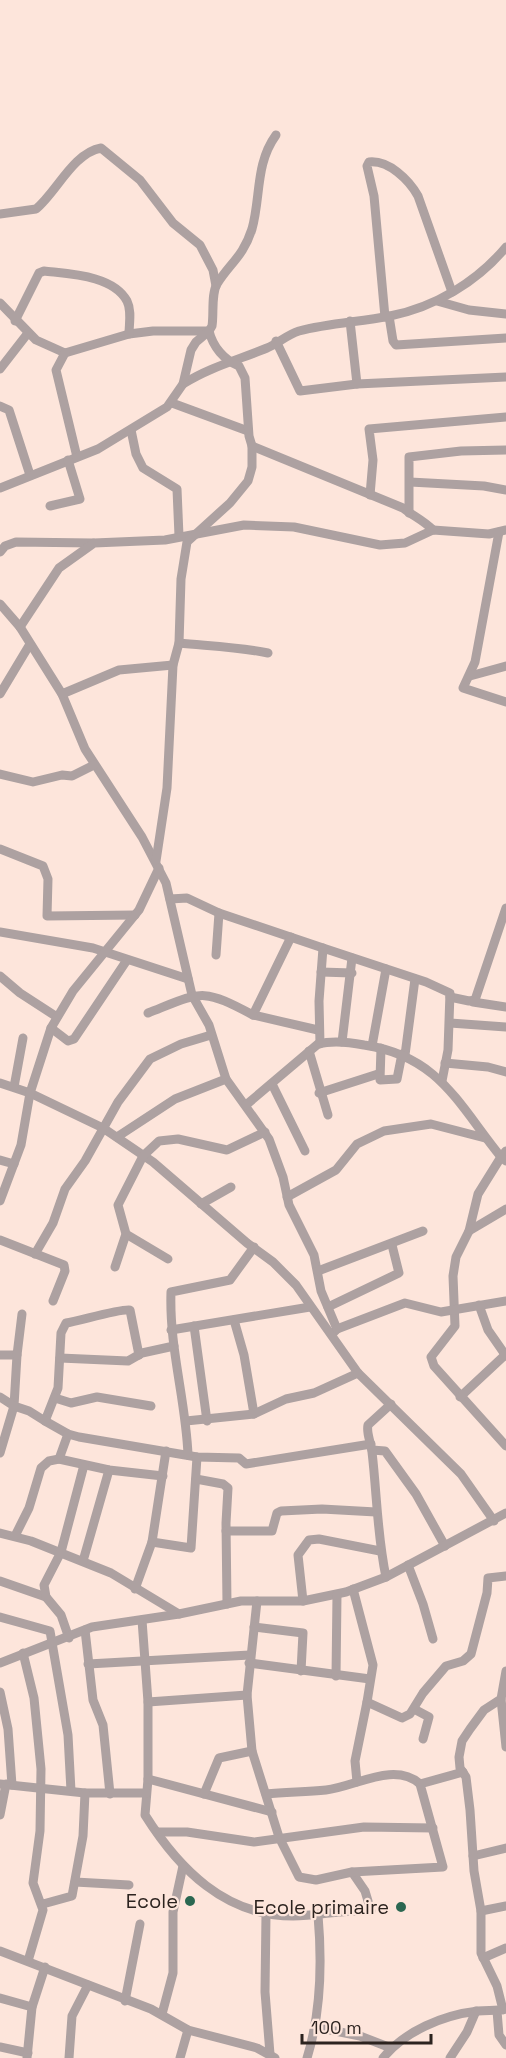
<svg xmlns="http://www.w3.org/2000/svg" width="506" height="2058" font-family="'Space Grotesk',sans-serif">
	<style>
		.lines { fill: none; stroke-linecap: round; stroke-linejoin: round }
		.street { stroke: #ada1a1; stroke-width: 9 }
		.poi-dot { fill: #2b6751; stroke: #fde5db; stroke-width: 2 }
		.labels { text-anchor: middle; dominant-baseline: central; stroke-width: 4.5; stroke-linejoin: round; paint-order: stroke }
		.poi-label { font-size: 20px; fill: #2c231f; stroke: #fde5db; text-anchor: end }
	</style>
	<rect width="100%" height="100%" fill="#fde5db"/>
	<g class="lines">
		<g class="street">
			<path d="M0 214 36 209C56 193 73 153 101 148L140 180 173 223 200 245 213 270 216 286"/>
			<polyline points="437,301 469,310 506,314"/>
			<polyline points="0,303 36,340 65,353 129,334 153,331 209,331"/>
			<polyline points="389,316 393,341 396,345 506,338"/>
			<path d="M385 317 374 196 367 166 369 162C389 160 409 180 418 196L452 292"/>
			<path d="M15 321 39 273 44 271C69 274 113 275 127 301 132 311 129 324 129 334"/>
			<polyline points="350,321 357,384"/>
			<polyline points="276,341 300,391 357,384 506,377"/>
			<polyline points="65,353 56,370 77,457"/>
			<polyline points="0,369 28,333"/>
			<path d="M183 384C210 367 238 360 267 348 278 344 286 335 299 331 329 323 360 322 390 316 435 307 477 282 506 247"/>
			<polyline points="172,403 248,431"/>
			<polyline points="0,406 9,410 30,475"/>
			<polyline points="131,430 136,454 143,468 177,489 179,536"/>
			<path d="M252 446 403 508C413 516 423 520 433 530"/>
			<polyline points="410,482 484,486 506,490"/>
			<polyline points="0,488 98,449 167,407 183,384 191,350 196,342 209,331"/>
			<polyline points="370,495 373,460 369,429 506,417"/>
			<polyline points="50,506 80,499 68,460"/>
			<polyline points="409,513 409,457 461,451 506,450"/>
			<polyline points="499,532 475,662 463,688 506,702"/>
			<polyline points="0,552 5,546 16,542 93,543"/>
			<polyline points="0,604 20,627 62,694 85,749 142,837 166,883 192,995 209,1025 226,1079 269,1139 283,1177 289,1205 314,1255 321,1291 337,1329 332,1334"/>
			<polyline points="20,627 59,568 94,543 165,540 244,525 294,527 380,545 405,543 433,530 489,534 506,530"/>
			<path d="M179 643C209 646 239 647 268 653"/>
			<polyline points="470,676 506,666"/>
			<polyline points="0,694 30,644"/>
			<polyline points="62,694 119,670 173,665"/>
			<polyline points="0,774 33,782 62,775 72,776 94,765"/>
			<polyline points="0,849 43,866 48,879 47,916 135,915"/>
			<path d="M156 861 167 788 173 665 179 643 181 579 187 542 230 503 248 481 252 467V446L249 436 245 378 239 366C224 360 213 347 209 331L212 326C214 314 211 294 217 284 230 263 243 257 252 229 261 197 255 164 276 135"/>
			<polyline points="170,899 187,898 219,913 323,948"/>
			<polyline points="0,932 93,948 188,979"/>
			<polyline points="291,937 253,1015 318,1030"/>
			<polyline points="216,955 219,913"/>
			<polyline points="321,972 352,973"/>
			<polyline points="0,976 20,993 57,1017"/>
			<polyline points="450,997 469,1001 475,1000 506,908"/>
			<polyline points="473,1002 506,1007"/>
			<path d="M148 1013C201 992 201 987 253 1015"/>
			<polyline points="450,1023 506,1027"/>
			<polyline points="51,1028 68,1041 74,1039 127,960"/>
			<polyline points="342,1042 352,958"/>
			<polyline points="320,1044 319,1001 323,948 426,982 450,993 448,1050 442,1081"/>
			<polyline points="372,1046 386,969"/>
			<polyline points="381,1048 380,1080 397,1079 402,1054"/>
			<polyline points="309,1051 328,1115"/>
			<polyline points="405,1055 415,979"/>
			<polyline points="445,1063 488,1067 506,1072"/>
			<polyline points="0,1083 30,1093 103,1128 153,1162 247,1243 273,1262 296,1285 358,1373 461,1474 494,1521"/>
			<polyline points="272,1084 305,1151"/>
			<polyline points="14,1087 23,1038"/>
			<polyline points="319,1093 378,1074"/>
			<path d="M246 1105 318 1044C333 1040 349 1042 364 1045 439 1056 458 1104 501 1157L506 1151"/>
			<polyline points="117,1137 175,1099 226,1079"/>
			<polyline points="0,1160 14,1164"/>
			<polyline points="506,1161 501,1157 478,1194 469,1231 456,1257 453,1276 455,1326 431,1357 434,1366 506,1446"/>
			<polyline points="287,1197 336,1170 357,1144 384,1131 431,1124 485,1138"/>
			<polyline points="0,1201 21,1145 30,1093 51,1028 73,991 139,910 159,868"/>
			<polyline points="201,1204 231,1187"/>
			<polyline points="469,1231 506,1209"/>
			<polyline points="126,1234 168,1259"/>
			<polyline points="0,1240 64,1265 65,1271 53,1301"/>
			<polyline points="35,1254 53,1223 65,1189 85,1161 118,1102 150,1059 181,1044 211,1035"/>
			<polyline points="115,1267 126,1234 118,1205 143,1156 159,1141 178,1139 227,1150 265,1132"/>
			<polyline points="318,1271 423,1231"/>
			<polyline points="479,1305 488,1330 506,1356"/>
			<polyline points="328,1307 399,1273 392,1245"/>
			<polyline points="234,1320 244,1355 254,1414"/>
			<polyline points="194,1326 207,1421"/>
			<polyline points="337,1329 405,1303 441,1312 506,1301"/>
			<polyline points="171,1330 310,1307"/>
			<path d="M0 1355H17L14 1406 29 1411 45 1421 58 1388 61 1333 66 1323C79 1321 122 1308 130 1310L139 1355"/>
			<polyline points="17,1355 22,1314"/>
			<polyline points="60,1358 128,1361 142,1353 174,1346"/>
			<polyline points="0,1397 14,1406 0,1453"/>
			<polyline points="460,1397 505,1355"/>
			<polyline points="55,1398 71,1403 97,1397 151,1406"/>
			<polyline points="45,1421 68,1434 79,1437 197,1457 239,1458 246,1464 371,1444"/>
			<polyline points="186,1421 254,1414 286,1399 314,1393 358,1373"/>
			<polyline points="372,1450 385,1451 416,1494 445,1546"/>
			<path d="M188 1455C186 1401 169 1348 171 1292L230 1280 254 1247"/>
			<polyline points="59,1459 109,1470 163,1476"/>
			<polyline points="196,1479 223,1484 228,1488 226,1523 227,1604"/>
			<polyline points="226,1531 272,1531 277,1513 281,1511 322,1509 376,1512"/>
			<polyline points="0,1533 31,1541 111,1573 179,1614 241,1601 303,1601 346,1592 386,1577 506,1513"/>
			<polyline points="15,1536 29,1508 41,1468 49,1461 59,1459 68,1434"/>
			<polyline points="152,1542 191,1548 197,1457"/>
			<polyline points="83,1561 109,1470"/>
			<polyline points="408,1565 423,1604 433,1639"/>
			<path d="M386 1577C377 1535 377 1494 372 1452 371 1442 366 1433 368 1425L391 1404"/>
			<polyline points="0,1581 46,1597"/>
			<polyline points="135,1589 152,1542 166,1451"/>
			<polyline points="353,1589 373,1665 367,1702"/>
			<polyline points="303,1601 298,1555 309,1540 319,1539 380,1551"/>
			<polyline points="0,1617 50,1631 68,1735 71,1791"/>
			<path d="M142 1620 148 1702V1779L145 1815C179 1869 225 1916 293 1916 319 1916 344 1909 371 1911L365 1891 352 1872 316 1880 299 1877 279 1837 252 1751 247 1695 257 1601"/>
			<polyline points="254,1627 303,1633 301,1671"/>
			<polyline points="85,1630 93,1700 103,1725 110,1794"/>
			<polyline points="69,1638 61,1615 46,1597 44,1585 61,1552 84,1465"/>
			<polyline points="23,1653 34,1698 41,1769 40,1831 33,1883 43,1910 28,1961"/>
			<polyline points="0,1663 92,1627 179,1614"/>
			<polyline points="249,1663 370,1679"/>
			<polyline points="88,1664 250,1655"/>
			<polyline points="336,1676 337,1595"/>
			<polyline points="0,1692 8,1729 12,1785"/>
			<polyline points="501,1699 506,1747"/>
			<polyline points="148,1702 247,1695"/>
			<polyline points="414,1709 429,1717 423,1739"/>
			<polyline points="148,1779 272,1812"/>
			<polyline points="357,1782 355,1761 367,1702 402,1718 410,1714 423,1693 446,1666 463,1661 471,1654 487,1593 488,1578 506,1576"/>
			<polyline points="0,1784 85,1793 146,1793"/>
			<polyline points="204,1794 219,1758 252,1751"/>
			<path d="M266 1794C286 1792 306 1792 326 1790 355 1787 394 1761 420 1784"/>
			<polyline points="0,1815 6,1784"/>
			<polyline points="157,1832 187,1832 254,1842 364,1827 433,1828"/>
			<polyline points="473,1856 506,1848"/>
			<polyline points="352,1872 443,1867 420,1784 463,1772"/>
			<polyline points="75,1882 129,1885"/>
			<polyline points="43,1904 72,1896 83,1836 85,1793"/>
			<polyline points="481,1911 506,1906"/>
			<polyline points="266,1914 265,1992 270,2054"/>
			<polyline points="0,1951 151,2009 188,2030 257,2048 275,2058"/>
			<polyline points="483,1958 506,1948"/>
			<polyline points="0,1998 32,2007"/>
			<polyline points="125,2001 140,1924"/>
			<polyline points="503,2010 497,1986 481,1953 481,1911 474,1871 470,1810 466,1777 460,1768 459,1757 462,1741 470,1729 484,1710 501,1699 506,1671"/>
			<polyline points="497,2011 499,2035 506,2045"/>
			<polyline points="162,2014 173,1973 173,1912 183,1866"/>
			<polyline points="315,2027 360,2036 391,2048"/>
			<polyline points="0,2047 28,2053"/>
			<polyline points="27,2058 32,2007 45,1967"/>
			<polyline points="69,2058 72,2016 88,1985"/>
			<polyline points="180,2058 188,2030"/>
			<path d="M307 2058C321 2013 322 1961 318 1915"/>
			<path d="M383 2058C405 2031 443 2015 478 2011 488 2010 497 2011 506 2009"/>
			<polyline points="450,2058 467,2032 476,2011"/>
		</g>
	</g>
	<g class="poi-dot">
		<circle cx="190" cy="1901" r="6"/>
		<circle cx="401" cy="1907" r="6"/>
	</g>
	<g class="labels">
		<g class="poi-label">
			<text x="178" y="1901">Ecole</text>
			<text x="389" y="1907">Ecole primaire</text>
		</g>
	</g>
	<path d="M302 2034v9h129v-9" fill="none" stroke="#2c231f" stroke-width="3"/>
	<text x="311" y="2034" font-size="18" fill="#2c231f" stroke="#fde5db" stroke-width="4.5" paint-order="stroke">100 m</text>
</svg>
